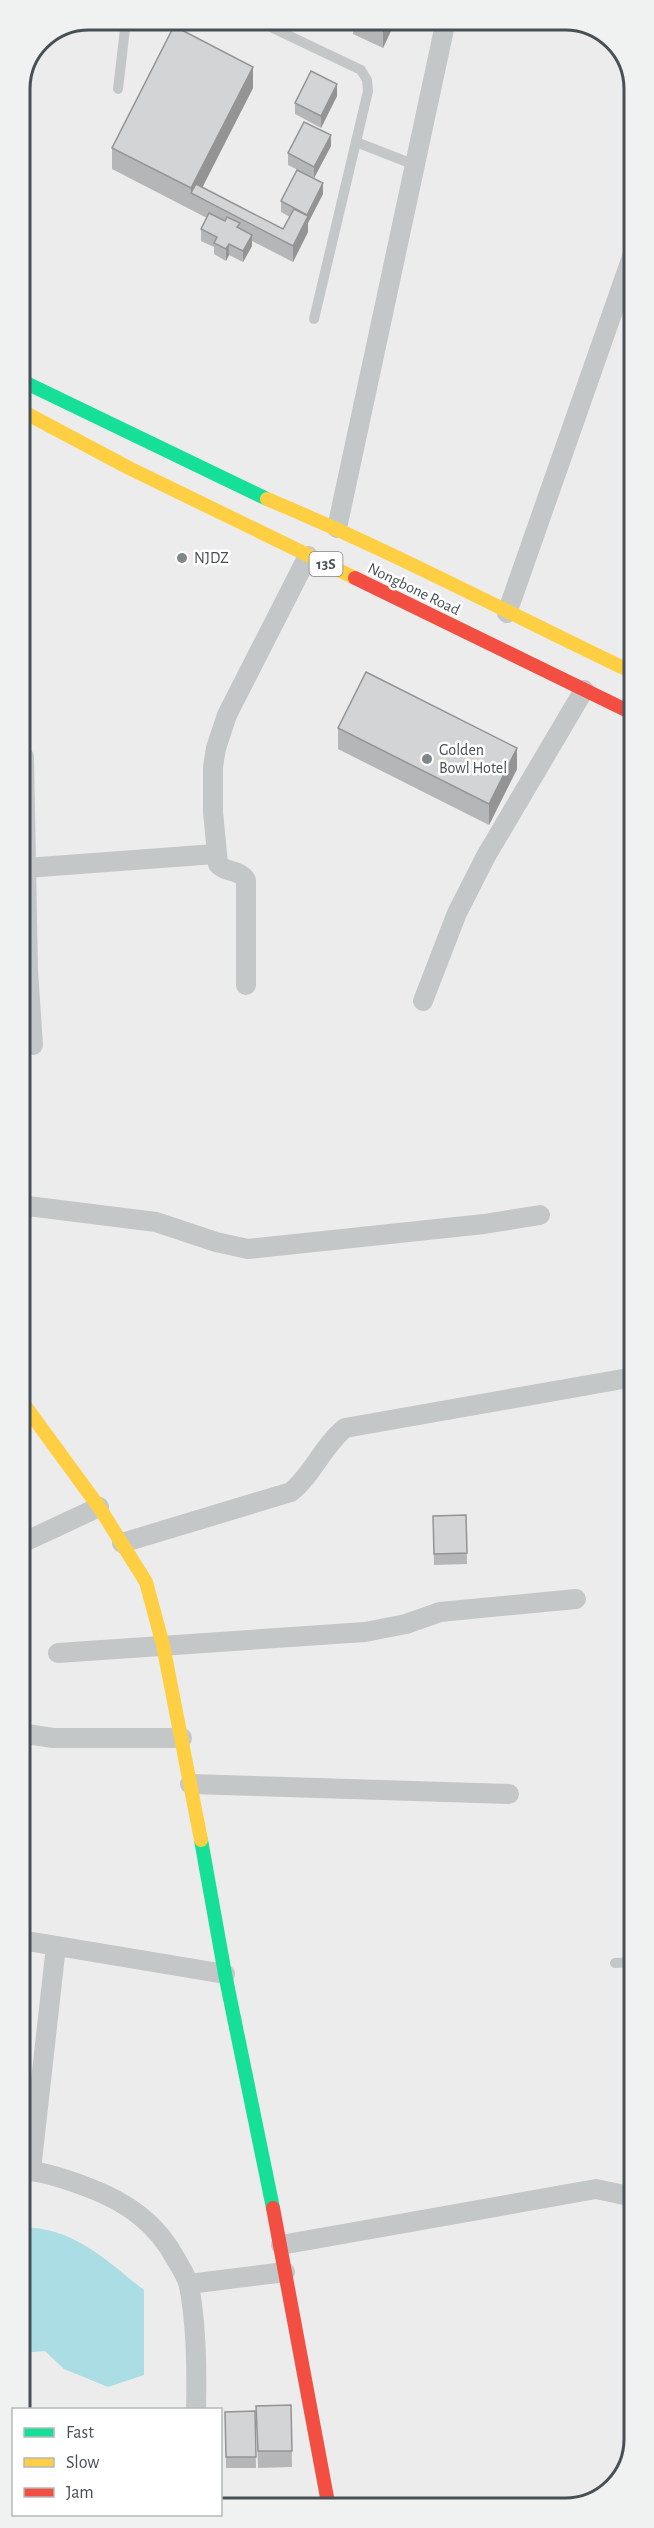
<svg xmlns="http://www.w3.org/2000/svg" width="654" height="2528" font-family="'Alegreya Sans',sans-serif">
	<style>
		.water { fill: #abdde4 }
		.lines { fill: none; stroke-linecap: round; stroke-linejoin: round }
		.lane { stroke: #c4c7c7; stroke-width: 10 }
		.street { stroke: #c4c7c7; stroke-width: 20 }
		.fast { stroke: #16e098; stroke-width: 14 }
		.slow { stroke: #ffcf43; stroke-width: 14 }
		.jam { stroke: #f24e42; stroke-width: 14 }
		.wall { fill: #b5b6b7 }
		.shaded-wall { fill: #949495 }
		.building { fill: #d3d4d5; stroke: #949495; stroke-width: 1.5 }
		.poi-dot { fill: #80878a; stroke: #fff; stroke-width: 2 }
		.labels { text-anchor: middle; dominant-baseline: central; stroke-width: 5; stroke-linejoin: round; paint-order: stroke }
		.shield { fill: #fff; stroke: #7e8489; stroke-width: 1.5 }
		.shield-label { font-size: 15px; font-weight: bold; fill: #465056 }
		.poi-label { font-size: 16px; fill: #465056; stroke: #fff; text-anchor: start }
		.street-label { font-size: 16px; fill: #465056; stroke: #fff }
		.rim { fill: none; stroke: #465056; stroke-width: 3 }
	</style>
	<rect width="100%" height="100%" fill="#edecec"/>
	<path class="water" d="M21 2227C75 2228 103 2258 144 2290V2375L108 2387 64 2369 45 2351 23 2353 21 2349Z"/>
	<g class="lines">
		<g class="lane">
			<polyline points="256,20 361,70 367,80 368,91 314,319"/>
			<polyline points="118,89 126,20"/>
			<polyline points="356,142 415,165"/>
			<polyline points="615,1963 634,1962"/>
		</g>
		<g class="street">
			<polyline points="337,528 446,20"/>
			<polyline points="507,613 633,254"/>
			<polyline points="20,757 24,757 28,971 33,1045"/>
			<polyline points="26,868 215,854"/>
			<path d="M246 985V880C239 869 225 873 218 864L213 812V767L216 748 227 715 308 556"/>
			<polyline points="423,1001 457,913 486,856 584,690"/>
			<polyline points="20,1205 156,1222 216,1242 248,1249 484,1224 540,1215"/>
			<path d="M122 1543 291 1492C313 1474 323 1446 345 1428L634 1377"/>
			<polyline points="20,1544 99,1507"/>
			<polyline points="58,1653 365,1632 406,1624 440,1612 576,1599"/>
			<polyline points="20,1733 53,1738 182,1738"/>
			<polyline points="190,1784 509,1794"/>
			<polyline points="21,1940 225,1974"/>
			<path d="M21 2170C43 2171 66 2179 87 2187 127 2202 157 2223 177 2261 181 2268 187 2277 189 2286 196 2322 197 2372 196 2410"/>
			<polyline points="31,2170 56,1946"/>
			<polyline points="281,2245 596,2189 634,2197"/>
			<polyline points="189,2284 285,2272"/>
		</g>
		<g class="fast">
			<polyline points="20,380 267,499"/>
			<polyline points="201,1840 225,1974 273,2208"/>
		</g>
		<g class="slow">
			<polyline points="20,410 129,468 355,578"/>
			<path d="M267 499C392 551 512 615 634 673"/>
			<polyline points="20,1399 99,1507 146,1582 163,1645 201,1840"/>
		</g>
		<g class="jam">
			<polyline points="355,578 634,714"/>
			<polyline points="273,2208 329,2508"/>
		</g>
	</g>
	<g class="wall">
		<polygon points="312,20 324,20 322,24"/>
		<polygon points="353,20 396,20 383,48 353,34"/>
		<polygon points="253,88 202,187 283,229 290,217 281,212 281,201 323,194 308,223 308,232 293,262 252,241 252,246 243,262 229,255 226,261 214,254 214,247 201,241 201,229 207,218 112,169 112,148"/>
		<polygon points="337,96 321,128 295,114 295,103"/>
		<polygon points="331,146 314,178 288,165 288,153"/>
		<polygon points="338,728 517,769 489,825 338,749"/>
		<polygon points="466,1515 467,1564 434,1565 433,1516"/>
		<polygon points="291,2405 292,2467 258,2468 256,2406"/>
		<polygon points="255,2411 256,2468 226,2468 225,2412"/>
	</g>
	<g class="shaded-wall">
		<polygon points="387,20 396,20 383,48 383,27"/>
		<polygon points="253,67 253,88 198,196 191,193 191,188"/>
		<polygon points="337,84 337,96 321,128 321,116"/>
		<polygon points="331,135 331,146 314,178 314,167"/>
		<polygon points="323,183 323,194 308,223 308,232 293,262 293,246 307,215"/>
		<polygon points="252,235 252,246 243,262 243,251"/>
		<polygon points="229,244 229,255 226,261 226,249"/>
		<polygon points="517,748 517,769 489,825 489,804"/>
	</g>
	<g class="building">
		<polygon points="367,20 387,20 383,27"/>
		<polygon points="174,26 253,67 191,188 112,148"/>
		<polygon points="311,71 337,84 321,116 295,103"/>
		<polygon points="304,122 331,135 314,167 288,153"/>
		<polygon points="297,170 323,183 307,215 281,201"/>
		<polygon points="196,184 283,229 294,209 308,216 293,246 191,193"/>
		<polygon points="209,213 225,221 227,217 240,223 237,227 252,235 243,251 229,244 226,249 214,243 217,237 201,229"/>
		<polygon points="366,672 517,748 489,804 338,728"/>
		<polygon points="466,1515 467,1553 434,1554 433,1516"/>
		<polygon points="291,2405 292,2451 258,2451 256,2406"/>
		<polygon points="255,2411 256,2457 226,2457 225,2412"/>
	</g>
	<g class="poi-dot">
		<circle cx="182" cy="558" r="6"/>
		<circle cx="427" cy="759" r="6"/>
	</g>
	<g class="labels">
		<rect class="shield" x="309.5" y="552" width="33" height="24" rx="4.5"/>
		<g class="shield-label">
			<text x="326" y="564">13S</text>
		</g>
		<g class="poi-label">
			<text x="194" y="558">NJDZ</text>
			<text x="439" y="750">Golden<tspan x="439" dy="18">Bowl Hotel</tspan></text>
		</g>
		<g class="street-label">
			<text transform="translate(414 589) rotate(26)">Nongbone Road</text>
		</g>
	</g>
	<path d="M0 0H654V2528H0ZM89 30H565A59 59 0 0 1 624 89V2439A59 59 0 0 1 565 2498H89A59 59 0 0 1 30 2439V89A59 59 0 0 1 89 30Z" fill="#f0f1f1" fill-rule="evenodd"/>
	<path class="rim" d="M89 30H565A59 59 0 0 1 624 89V2439A59 59 0 0 1 565 2498H89A59 59 0 0 1 30 2439V89A59 59 0 0 1 89 30Z"/>
	<rect x="12" y="2408" width="210" height="108" fill="#ffffff" stroke="#b5b9bb" stroke-width="1.5"/>
	<rect x="24" y="2428" width="30" height="9" fill="#16e098" stroke="#b5b9bb" stroke-width="1.5"/>
	<text x="66" y="2438" font-size="18" fill="#465056">Fast</text>
	<rect x="24" y="2458" width="30" height="9" fill="#ffcf43" stroke="#b5b9bb" stroke-width="1.5"/>
	<text x="66" y="2468" font-size="18" fill="#465056">Slow</text>
	<rect x="24" y="2488" width="30" height="9" fill="#f24e42" stroke="#b5b9bb" stroke-width="1.5"/>
	<text x="66" y="2498" font-size="18" fill="#465056">Jam</text>
</svg>
